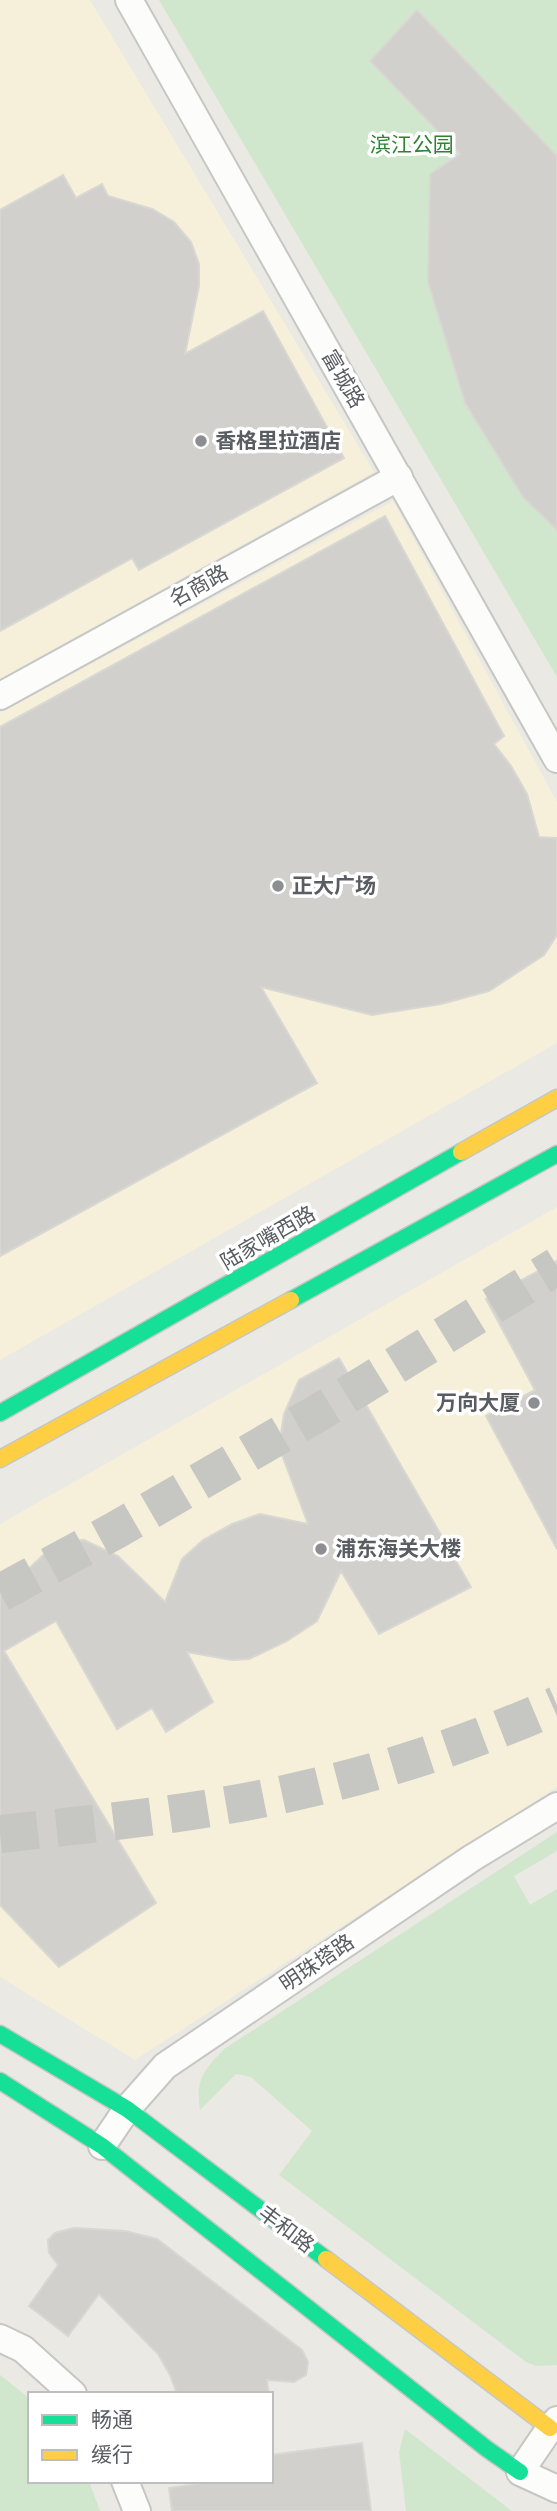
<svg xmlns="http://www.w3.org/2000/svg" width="557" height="2511" font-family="'Source Sans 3','Noto Sans SC',sans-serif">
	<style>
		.commercial { fill: #f6efda }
		.green { fill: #d1e7cd }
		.building { fill: #d1d0cd; stroke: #d9d7d2; stroke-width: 2 }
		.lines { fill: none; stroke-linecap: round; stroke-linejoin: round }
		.highway-tunnel { stroke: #c6c6c3; stroke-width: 38; stroke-dasharray: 38 19; stroke-linecap: butt }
		.street-casing { stroke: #c6c6c4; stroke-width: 30 }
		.fast-casing { stroke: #c6c7c5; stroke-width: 19 }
		.slow-casing { stroke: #c6c7c5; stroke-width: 19 }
		.street { stroke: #fcfcfb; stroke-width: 26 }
		.fast { stroke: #16e098; stroke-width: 16 }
		.slow { stroke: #ffcf43; stroke-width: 16 }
		.poi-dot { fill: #8c8e8f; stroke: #fff; stroke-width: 2.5 }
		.labels { text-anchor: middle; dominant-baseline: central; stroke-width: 7; stroke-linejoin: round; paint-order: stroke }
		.park-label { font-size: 21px; fill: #308232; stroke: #fff }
		.street-label { font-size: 21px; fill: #595d62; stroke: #fff }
		.poi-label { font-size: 21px; font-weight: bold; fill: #595d62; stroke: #fff; text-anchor: start }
	</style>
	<rect width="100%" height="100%" fill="#eae9e3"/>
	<g class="commercial">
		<polygon points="0,0 90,0 374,472 0,679"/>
		<polygon points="393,501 557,802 557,1043 0,1360 0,713"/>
		<polygon points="557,1207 557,1787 135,2060 0,1977 0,1524"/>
	</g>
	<g class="green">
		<polygon points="159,0 557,0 557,677"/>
		<path d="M557 1832V1851L514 1876 530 1905 557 1889V2365L536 2366 526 2362 279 2175 312 2131 251 2077 236 2074 200 2110C195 2080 204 2070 224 2049Z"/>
		<polygon points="0,2375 30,2399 30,2481 89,2481 100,2511 0,2511"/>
		<polygon points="405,2429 512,2511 406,2511 399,2452"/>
	</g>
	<g class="building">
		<polygon points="417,10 557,156 557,530 523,497 465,403 428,282 430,174 460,154 370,61"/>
		<polygon points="63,175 76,198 102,184 108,196 152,209 174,222 191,242 199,264 199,286 185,354 263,311 344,458 139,570 132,558 0,631 0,210"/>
		<polygon points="385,516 504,736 494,744 511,766 527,794 539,837 557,838 557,935 544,955 489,991 441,1004 372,1015 261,987 317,1083 0,1256 0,727"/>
		<polygon points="557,1261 557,1549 486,1416 535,1390 486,1299"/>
		<polygon points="339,1358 471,1587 379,1634 341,1571 317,1621 287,1641 249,1659 232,1660 187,1652 213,1702 166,1732 152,1708 117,1729 56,1621 4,1651 156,1903 59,1967 0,1905 0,1596 58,1541 84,1540 118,1556 165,1602 182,1559 203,1540 232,1524 260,1514 308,1524 279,1447 284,1414 299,1380"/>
		<polygon points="74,2228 125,2231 157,2239 302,2350 308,2362 306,2375 294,2382 267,2380 269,2394 177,2394 170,2375 158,2354 99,2294 68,2336 29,2306 58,2265 49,2253 48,2240 55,2233"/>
		<polygon points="362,2443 371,2511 172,2511 169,2488 217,2481 271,2481 271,2455"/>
	</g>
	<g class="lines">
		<g class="highway-tunnel">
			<polyline points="0,1593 116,1530 318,1413 557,1266"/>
			<path d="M0 1834C72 1826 145 1819 216 1807 333 1788 449 1753 557 1705"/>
		</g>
		<defs>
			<g id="street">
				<polyline points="129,0 557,759"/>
				<polyline points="0,696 399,477"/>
				<polyline points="102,2146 127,2109 165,2066 472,1858 557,1806"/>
				<polyline points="0,2338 23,2349 73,2394"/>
				<polyline points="557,2420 550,2428 520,2472 557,2489"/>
				<polyline points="125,2481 137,2511"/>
			</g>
			<g id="fast">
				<polyline points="291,1300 557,1154"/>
				<polyline points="0,1413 461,1152"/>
				<polyline points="0,2034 127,2109 326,2259"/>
				<polyline points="0,2081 102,2146 487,2449 520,2472"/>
			</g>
			<g id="slow">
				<polyline points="461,1152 557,1098"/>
				<polyline points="0,1459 291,1300"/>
				<polyline points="326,2259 550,2428"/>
			</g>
		</defs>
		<use href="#street" class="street-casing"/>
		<use href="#fast" class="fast-casing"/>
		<use href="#slow" class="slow-casing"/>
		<use href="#street" class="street"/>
		<use href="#fast" class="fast"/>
		<use href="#slow" class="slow"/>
	</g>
	<g class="poi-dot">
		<circle cx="201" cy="441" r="7"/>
		<circle cx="278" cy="886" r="7"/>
		<circle cx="534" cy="1403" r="7"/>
		<circle cx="321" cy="1549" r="7"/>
	</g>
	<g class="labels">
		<g class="park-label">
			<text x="412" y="145">滨江公园</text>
		</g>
		<g class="street-label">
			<text transform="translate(343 379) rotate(60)">富城路</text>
			<text transform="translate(199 586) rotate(-29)">名商路</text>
			<text transform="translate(268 1238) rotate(-30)">陆家嘴西路</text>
			<text transform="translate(317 1963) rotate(-34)">明珠塔路</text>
			<text transform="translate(286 2229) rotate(37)">丰和路</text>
		</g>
		<g class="poi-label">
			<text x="215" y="441">香格里拉酒店</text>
			<text x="292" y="886">正大广场</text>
			<text x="520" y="1403" text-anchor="end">万向大厦</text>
			<text x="335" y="1549">浦东海关大楼</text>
		</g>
	</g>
	<rect x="28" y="2392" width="245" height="91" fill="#ffffff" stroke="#bdbec0" stroke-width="2"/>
	<rect x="42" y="2415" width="35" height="10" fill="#16e098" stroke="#bdbec0" stroke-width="2"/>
	<text x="91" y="2427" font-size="21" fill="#595d62">畅通</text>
	<rect x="42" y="2450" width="35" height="10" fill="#ffcf43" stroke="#bdbec0" stroke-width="2"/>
	<text x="91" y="2462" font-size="21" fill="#595d62">缓行</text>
</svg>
